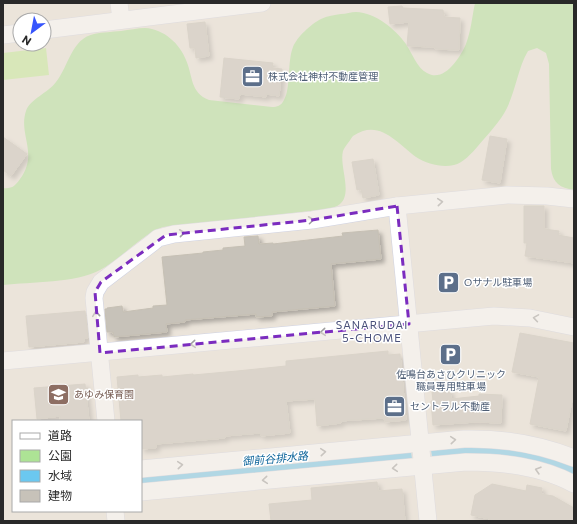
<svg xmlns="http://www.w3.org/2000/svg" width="577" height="524" font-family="Commissioner,'Noto Sans JP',sans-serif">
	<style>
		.green { fill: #ade395 }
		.pitch { fill: #c2eb91 }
		.water { fill: #6bc8f0 }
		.building { fill: #c7c2b9; stroke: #c6c0b4; filter: url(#shadow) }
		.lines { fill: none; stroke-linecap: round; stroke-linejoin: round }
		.street-casing { stroke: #cfd2e2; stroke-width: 18 }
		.street { stroke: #fff; stroke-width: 17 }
		.oneway { stroke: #9f9f9f }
		.marked { fill: none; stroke: #7b2cbf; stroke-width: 3; stroke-dasharray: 8 5; stroke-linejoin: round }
		.labels { text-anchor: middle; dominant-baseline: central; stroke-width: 3; stroke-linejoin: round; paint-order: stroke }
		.service-label { font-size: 10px; fill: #4e5e75; stroke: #fff; text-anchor: start }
		.education-label { font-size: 10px; fill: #785e54; stroke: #fff; text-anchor: start }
		.neighbourhood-label { font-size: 11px; letter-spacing: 1px; fill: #49507a; stroke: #fff }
		.water-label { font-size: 11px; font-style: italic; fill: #0c649a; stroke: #fff }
	</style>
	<defs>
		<filter id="shadow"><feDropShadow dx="3.5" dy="3.5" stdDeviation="2" flood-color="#0004"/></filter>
	</defs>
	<rect width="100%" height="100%" fill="#ebe4da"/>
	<path class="green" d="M475 3H574V190C560 188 553 183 551 169L549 64 546 53 537 48 528 51C518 68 516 89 507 108 500 122 488 134 478 146 472 153 463 163 454 165 442 168 427 164 416 157 397 143 379 118 353 136 351 138 350 141 348 143 346 146 344 148 343 151 339 166 353 193 340 204 333 210 320 209 311 211L163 227C139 236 123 258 100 270 76 283 31 282 3 285V188C12 189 15 186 20 179 39 153 18 135 26 111 30 99 48 93 56 82 69 66 71 39 94 34 103 32 112 32 121 31 129 30 138 28 145 28 164 29 180 44 186 60 193 76 190 93 209 100L272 107C277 107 281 106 284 100 291 88 287 62 293 47 297 37 311 24 321 19 327 16 335 15 341 14 346 14 351 12 356 12 376 13 395 29 406 44 412 53 417 68 427 73 444 83 460 58 466 44 471 31 472 17 475 3Z"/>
	<polygon class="pitch" points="46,48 49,75 3,80 3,53"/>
	<g class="water">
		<path d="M465 447 511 448 556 459 574 467V475C560 470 545 463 530 460 498 452 465 454 432 457L431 450Z"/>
		<polygon points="411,451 412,459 141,484 141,477"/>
	</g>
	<g class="building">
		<polygon points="402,6 403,8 443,10 444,17 460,18 459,50 435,49 435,47 407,46 409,22 390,24 388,7"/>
		<polygon points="205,22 209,56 196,58 195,48 190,48 187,24"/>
		<polygon points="224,58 273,63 272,68 282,69 279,96 266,94 266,97 240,94 239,99 220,97"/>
		<polygon points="490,136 507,139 500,183 482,180"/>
		<polygon points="3,137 27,154 11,176 3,170"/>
		<polygon points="373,159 379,195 363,198 361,189 357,190 352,162"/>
		<polygon points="524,206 544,206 544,229 559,231 558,235 574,238 574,263 525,256 527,243 524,243"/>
		<polygon points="378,230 381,259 331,264 335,306 272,312 272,316 256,317 256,314 185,320 185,322 166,324 167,332 114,337 113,332 107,332 105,309 107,309 107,308 122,306 123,312 153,308 153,306 167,305 162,257 203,253 203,252 223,250 223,248 245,246 244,237 258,236 259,244 273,243 273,244 343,236 342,233"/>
		<polygon points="85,311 88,338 84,338 84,342 29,347 26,316"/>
		<polygon points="520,333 574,343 574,390 566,431 530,424 539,377 512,372"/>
		<polygon points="388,351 388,355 400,354 406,420 385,422 384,418 340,421 341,423 317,426 315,399 286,401 290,433 261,436 260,433 225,436 225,438 156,444 156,448 141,449 141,421 121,421 117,377 138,375 138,377 162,375 162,377 193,374 193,375 237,371 286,366 286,361"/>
		<polygon points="85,384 89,421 60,421 60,416 37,419 34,388"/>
		<polygon points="450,390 451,399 479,396 479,394 502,395 501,423 476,422 433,425 431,401 433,401 432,392"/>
		<polygon points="377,482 378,491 402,489 405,521 271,521 269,504 312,500 311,488"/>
		<polygon points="492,484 526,491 527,485 542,488 541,494 553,496 574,508 574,521 489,521 490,519 471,515 475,495"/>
	</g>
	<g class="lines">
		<defs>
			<g id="street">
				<polyline points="119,3 121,20"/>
				<polyline points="44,30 262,3"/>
				<polyline points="3,35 20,33"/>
				<polyline points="397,206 428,521"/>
				<polyline points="3,361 494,316 530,318 574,327"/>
				<polyline points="106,421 94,298 95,292 101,282 152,243 158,238 174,234 312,220 397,206 507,195 547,196 574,199"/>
				<path d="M141 469 464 439C503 438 538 444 574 458"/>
				<path d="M141 492 466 462C503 462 541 466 574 484"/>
				<polyline points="115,511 116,521"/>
			</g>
		</defs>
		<use href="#street" class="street-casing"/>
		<use href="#street" class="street"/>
	</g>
	<defs><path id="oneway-chevron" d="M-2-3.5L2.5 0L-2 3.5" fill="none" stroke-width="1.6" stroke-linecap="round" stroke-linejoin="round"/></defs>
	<g class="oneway">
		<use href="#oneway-chevron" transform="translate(440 202) rotate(-5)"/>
		<use href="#oneway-chevron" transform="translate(311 220) rotate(-7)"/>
		<use href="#oneway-chevron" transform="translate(182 233) rotate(-6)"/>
		<use href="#oneway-chevron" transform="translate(96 314) rotate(-96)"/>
		<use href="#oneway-chevron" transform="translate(536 318) rotate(-171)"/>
		<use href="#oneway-chevron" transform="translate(323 332) rotate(175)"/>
		<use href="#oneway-chevron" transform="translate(193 344) rotate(175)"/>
		<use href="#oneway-chevron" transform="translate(453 440) rotate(-5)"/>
		<use href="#oneway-chevron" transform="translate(323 452) rotate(-5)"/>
		<use href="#oneway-chevron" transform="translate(180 465) rotate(-5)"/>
		<use href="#oneway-chevron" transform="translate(395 468) rotate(175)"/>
		<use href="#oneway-chevron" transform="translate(538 470) rotate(-164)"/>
		<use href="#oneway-chevron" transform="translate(265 480) rotate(175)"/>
	</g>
	<path d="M0 0H577V524H0ZM397 206 409 324 100 353 95 292 101 282 166 235 312 220Z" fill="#ebe4da" fill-opacity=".55" fill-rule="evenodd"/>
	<path class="marked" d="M397 206 409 324 100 353 95 292 101 282 166 235 312 220Z"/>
	<defs>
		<symbol id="office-square" viewBox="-11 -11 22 22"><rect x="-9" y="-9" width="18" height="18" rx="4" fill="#5c6f8a" stroke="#fff"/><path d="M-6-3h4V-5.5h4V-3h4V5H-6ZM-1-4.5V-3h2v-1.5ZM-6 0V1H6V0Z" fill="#fff"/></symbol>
		<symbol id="parking-square" viewBox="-11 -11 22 22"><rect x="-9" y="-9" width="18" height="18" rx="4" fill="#5c6f8a" stroke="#fff"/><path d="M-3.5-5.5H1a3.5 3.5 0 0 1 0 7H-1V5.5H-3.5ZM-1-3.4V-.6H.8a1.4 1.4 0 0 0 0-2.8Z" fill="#fff"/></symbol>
		<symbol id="school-square" viewBox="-11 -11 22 22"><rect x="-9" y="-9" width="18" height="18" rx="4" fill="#8d6e63" stroke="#fff"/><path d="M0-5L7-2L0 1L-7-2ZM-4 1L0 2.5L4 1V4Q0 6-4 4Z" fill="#fff"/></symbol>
	</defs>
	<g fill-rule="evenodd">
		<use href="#office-square" x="240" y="64" width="25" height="25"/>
		<use href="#parking-square" x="436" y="270" width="25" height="25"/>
		<use href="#parking-square" x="438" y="342" width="25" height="25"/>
		<use href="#school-square" x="46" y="382" width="25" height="25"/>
		<use href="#office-square" x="382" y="394" width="25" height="25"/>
	</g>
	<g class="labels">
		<g class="service-label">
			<text x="268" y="76">株式会社神村不動産管理</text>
			<text x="464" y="282">Oサナル駐車場</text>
			<text x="451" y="374" text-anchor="middle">佐鳴台あさひクリニック<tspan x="451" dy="12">職員専用駐車場</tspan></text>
			<text x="410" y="406">セントラル不動産</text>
		</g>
		<g class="education-label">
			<text x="74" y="394">あゆみ保育園</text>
		</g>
		<g class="neighbourhood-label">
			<text x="372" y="324">SANARUDAI<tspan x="372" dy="13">5-CHOME</tspan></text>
		</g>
		<g class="water-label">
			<text transform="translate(275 458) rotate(-5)">御前谷排水路</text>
		</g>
	</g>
	<rect width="577" height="524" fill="none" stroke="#292929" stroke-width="8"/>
	<rect x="12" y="420" width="130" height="92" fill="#ffffff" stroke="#a9a9a9"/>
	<rect x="20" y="433" width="20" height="6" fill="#ffffff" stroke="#a9a9a9"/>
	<text x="48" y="440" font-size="12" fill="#292929">道路</text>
	<rect x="20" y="450" width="20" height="12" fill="#ade395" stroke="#a9a9a9"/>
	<text x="48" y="460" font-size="12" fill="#292929">公園</text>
	<rect x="20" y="470" width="20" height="12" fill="#6bc8f0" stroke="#a9a9a9"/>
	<text x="48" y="480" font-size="12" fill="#292929">水域</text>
	<rect x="20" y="490" width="20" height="12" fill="#c7c2b9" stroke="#a9a9a9"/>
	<text x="48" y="500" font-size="12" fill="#292929">建物</text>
	<g transform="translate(32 32) rotate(212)"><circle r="19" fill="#ffffff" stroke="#a9a9a9"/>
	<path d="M0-3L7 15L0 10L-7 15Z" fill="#3755fc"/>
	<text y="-6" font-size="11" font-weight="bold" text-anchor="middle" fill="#292929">N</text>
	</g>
</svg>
